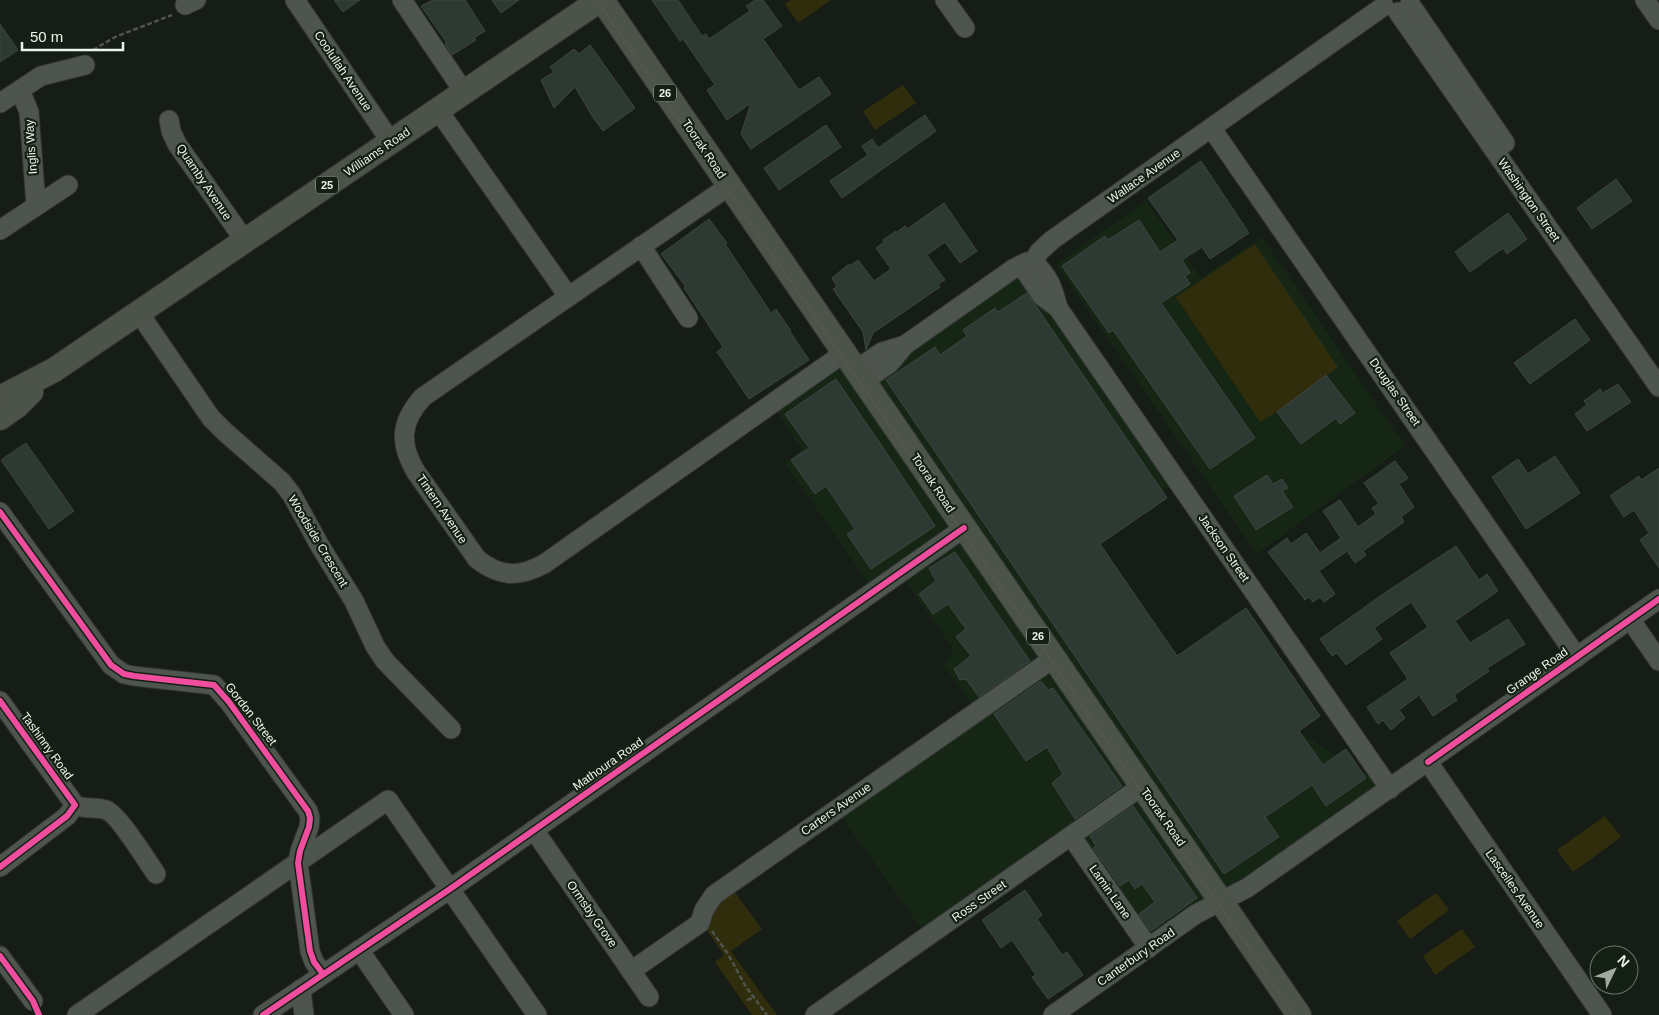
<svg xmlns="http://www.w3.org/2000/svg" width="1659" height="1015" font-family="Arial,sans-serif">
	<style>
		.built { fill: #152615 }
		.green { fill: #302d0c }
		.building { fill: #2d3933; stroke: #3e4640 }
		.lines { fill: none; stroke-linecap: round; stroke-linejoin: round }
		.minor-casing { stroke: #313531; stroke-width: 21 }
		.major-casing { stroke: #313531; stroke-width: 26 }
		.path { stroke: #4f544f; stroke-width: 2.5; stroke-dasharray: 5 2.5; stroke-linecap: butt }
		.minor { stroke: #4e544e; stroke-width: 19 }
		.major { stroke: #4c5348; stroke-width: 24 }
		.tram { stroke: #575c57; stroke-width: 1 }
		.cycleway-casing { stroke: #132013; stroke-width: 9 }
		.cycleway { stroke: #ef4d9e; stroke-width: 6 }
		.labels { text-anchor: middle; dominant-baseline: central; stroke-width: 4.5; stroke-linejoin: round; paint-order: stroke }
		.shield { fill: #132013; stroke: #abb5ab; stroke-width: 1 }
		.shield-label { font-size: 11px; font-weight: bold; fill: #ecf5ec }
		.street-label { font-size: 12px; fill: #ecf5ec; stroke: #132013 }
	</style>
	<rect width="100%" height="100%" fill="#161d16"/>
	<g class="built">
		<polygon points="1146,201 1201,278 1262,237 1405,446 1257,554 1058,267 1058,263"/>
		<polygon points="1021,265 1177,481 1100,544 1177,656 1390,789 1149,948 1071,836 927,937 836,809 977,711 944,666 953,649 900,573 874,591 785,464 802,449 772,405 844,353 856,370"/>
	</g>
	<g class="green">
		<polygon points="791,0 831,0 798,23 785,4"/>
		<polygon points="903,85 916,103 875,130 863,111"/>
		<polygon points="1255,244 1338,367 1277,412 1260,422 1176,297"/>
		<polygon points="1605,816 1621,837 1573,872 1557,850"/>
		<polygon points="734,891 762,929 731,951 777,1015 752,1015 715,962 724,955 708,932 707,926 716,902"/>
		<polygon points="1436,893 1449,910 1410,939 1397,921"/>
		<polygon points="1462,929 1475,947 1435,975 1423,956"/>
	</g>
	<g class="building">
		<polygon points="334,0 360,0 343,12"/>
		<polygon points="433,0 465,0 485,31 474,38 476,40 452,55 445,44 447,43 421,6"/>
		<polygon points="492,0 519,0 501,13"/>
		<polygon points="652,0 678,0 702,36 706,34 709,39 750,11 746,6 755,0 763,0 782,26 763,39 799,90 819,77 831,94 751,149 741,134 751,103 727,120 707,90 715,85 683,39 680,41"/>
		<polygon points="0,24 18,50 0,62"/>
		<polygon points="590,45 635,108 603,131 592,116 575,87 554,108 541,80 554,72 550,67 574,49 579,54"/>
		<polygon points="925,115 936,131 842,198 830,181 868,155 862,146 872,139 878,148"/>
		<polygon points="826,125 841,147 779,190 764,168"/>
		<polygon points="1201,161 1249,233 1210,259 1202,247 1182,260 1190,273 1185,276 1190,284 1161,303 1255,438 1210,469 1113,330 1109,333 1062,266 1105,236 1108,240 1139,220 1160,252 1178,240 1148,198"/>
		<polygon points="1616,179 1632,201 1592,229 1577,208"/>
		<polygon points="944,203 977,251 960,263 945,242 927,255 945,280 938,284 940,287 873,333 866,350 863,332 833,289 837,287 832,278 849,264 850,266 858,260 874,281 891,269 876,248 884,242 883,240 896,231 896,233 905,226 907,229"/>
		<polygon points="1508,213 1527,239 1507,254 1503,248 1470,272 1455,252"/>
		<polygon points="709,219 727,243 725,244 771,313 776,309 791,331 790,332 809,360 749,399 717,352 723,347 684,288 686,287 661,254"/>
		<polygon points="1027,293 1167,498 1100,544 1177,656 1246,608 1320,716 1299,731 1323,765 1346,749 1366,778 1326,806 1312,785 1265,817 1279,837 1224,874 886,380 935,347 940,355 967,336 963,330 995,308 998,312"/>
		<polygon points="1575,319 1590,340 1530,384 1514,363"/>
		<polygon points="1326,375 1355,413 1340,424 1336,418 1301,444 1277,412"/>
		<polygon points="836,379 888,455 935,526 871,569 847,534 855,529 826,486 815,494 791,460 809,448 785,414"/>
		<polygon points="1618,384 1631,402 1587,431 1575,414 1587,405 1584,401 1600,389 1603,393"/>
		<polygon points="26,443 74,511 49,529 1,460"/>
		<polygon points="1555,456 1580,493 1526,529 1492,477 1518,459 1528,474"/>
		<polygon points="1395,461 1408,478 1399,484 1414,507 1401,517 1404,522 1363,551 1366,555 1355,563 1347,551 1319,571 1335,594 1324,602 1320,597 1313,602 1309,597 1305,600 1268,552 1287,538 1291,544 1306,533 1320,553 1341,538 1323,511 1340,500 1358,527 1376,514 1372,508 1379,504 1364,483"/>
		<polygon points="1659,468 1659,568 1640,540 1649,533 1634,510 1624,517 1610,496 1639,476 1641,480"/>
		<polygon points="1267,475 1273,484 1282,479 1288,488 1282,491 1293,507 1256,530 1234,496"/>
		<polygon points="1456,546 1479,580 1487,574 1498,591 1455,621 1470,643 1508,619 1525,644 1487,668 1489,671 1454,695 1457,700 1433,716 1419,695 1399,710 1405,718 1391,730 1383,720 1378,724 1367,707 1408,679 1390,653 1428,627 1411,602 1374,628 1382,639 1346,665 1337,653 1332,656 1320,639 1386,592"/>
		<polygon points="955,552 1030,661 979,697 966,679 960,680 954,669 971,656 956,637 966,629 948,604 933,614 919,594 936,581 929,568"/>
		<polygon points="1041,681 1048,690 1053,688 1122,786 1075,819 1052,783 1063,774 1047,747 1026,761 994,714"/>
		<polygon points="1133,806 1197,898 1151,931 1139,914 1155,902 1142,884 1135,889 1129,880 1120,886 1093,848 1096,846 1090,836"/>
		<polygon points="1025,890 1042,915 1037,919 1062,955 1067,952 1083,975 1048,999 1032,977 1036,975 1012,940 1001,948 982,920"/>
	</g>
	<g class="lines">
		<defs>
			<g id="minor">
				<polyline points="295,0 391,142"/>
				<polyline points="402,0 464,92"/>
				<polyline points="945,0 965,28"/>
				<polyline points="1645,0 1659,20"/>
				<polyline points="1410,4 1505,143"/>
				<polyline points="185,5 196,0"/>
				<polyline points="1398,12 1659,387"/>
				<polyline points="20,90 29,112 36,206"/>
				<polyline points="0,103 41,76 85,65"/>
				<polyline points="438,110 568,296"/>
				<polyline points="169,120 171,131 177,144 245,241"/>
				<polyline points="1212,129 1577,657"/>
				<path d="M729 186 423 397C400 422 399 444 416 472L477 559C500 577 518 578 544 564L844 353"/>
				<polyline points="0,230 68,185"/>
				<polyline points="641,246 688,318"/>
				<path d="M1033 262C1049 276 1053 288 1058 308"/>
				<polyline points="1021,265 1042,296 1058,308 1390,789"/>
				<polyline points="139,313 211,418 225,432 282,482 292,495 320,546 354,601 375,646 385,661 451,729"/>
				<polyline points="856,370 882,352 905,345"/>
				<polyline points="864,381 890,363 905,345 1013,269 1027,262 1033,262 1039,252 1052,240 1384,6"/>
				<polyline points="0,512 111,665 124,674 134,676 214,685 229,702 308,811 310,818 309,827 300,851 298,863 310,951 314,962 323,974"/>
				<polyline points="1630,619 1659,661"/>
				<path d="M0 701 75 805C85 810 96 806 106 810 117 813 148 862 156 874"/>
				<polyline points="1428,762 1602,1015"/>
				<polyline points="534,830 649,997"/>
				<polyline points="1071,836 1149,948"/>
				<polyline points="0,867 67,816 75,805"/>
				<polyline points="359,950 404,1015"/>
				<polyline points="0,956 33,1001"/>
				<polyline points="631,971 700,923 704,910 714,895 1054,658"/>
				<polyline points="301,989 304,1015"/>
				<polyline points="77,1015 388,800 537,1015"/>
				<polyline points="263,1015 450,889 964,528"/>
				<polyline points="815,1015 1142,786"/>
				<polyline points="1053,1015 1196,914 1247,888 1659,599"/>
			</g>
			<g id="major">
				<polyline points="602,0 1299,1015"/>
				<polyline points="0,398 54,370 600,0"/>
				<polyline points="0,418 17,406 31,392"/>
			</g>
		</defs>
		<use href="#minor" class="minor-casing"/>
		<use href="#major" class="major-casing"/>
		<g class="path">
			<polyline points="93,50 115,37 172,15"/>
			<polyline points="712,931 728,954 746,987 767,1015"/>
			<polyline points="747,1000 755,997"/>
		</g>
		<use href="#minor" class="minor"/>
		<use href="#major" class="major"/>
		<polyline class="tram" points="597,0 1295,1015"/>
		<defs>
			<g id="cycleway">
				<polyline points="0,512 111,665 124,674 134,676 214,685 229,702 308,811 310,818 309,827 300,851 298,863 310,951 314,962 323,974"/>
				<polyline points="0,701 75,805 67,816 0,867"/>
				<polyline points="1428,762 1659,599"/>
				<polyline points="0,956 33,1001 39,1015"/>
				<polyline points="263,1015 450,889 964,528"/>
			</g>
		</defs>
		<use href="#cycleway" class="cycleway-casing"/>
		<use href="#cycleway" class="cycleway"/>
	</g>
	<g class="labels">
		<g class="shield">
			<rect x="654" y="84.5" width="22" height="17" rx="4"/>
			<rect x="316" y="176.5" width="22" height="17" rx="4"/>
			<rect x="1027" y="627.5" width="22" height="17" rx="4"/>
		</g>
		<g class="shield-label">
			<text x="665" y="93">26</text>
			<text x="327" y="185">25</text>
			<text x="1038" y="636">26</text>
		</g>
		<g class="street-label">
			<text transform="translate(343 71) rotate(56)">Coolullah Avenue</text>
			<text transform="translate(31 147) rotate(-94)">Inglis Way</text>
			<text transform="translate(704 149) rotate(56)">Toorak Road</text>
			<text transform="translate(377 152) rotate(-34)">Williams Road</text>
			<text transform="translate(1144 176) rotate(-35)">Wallace Avenue</text>
			<text transform="translate(204 182) rotate(56)">Quamby Avenue</text>
			<text transform="translate(1529 200) rotate(55)">Washington Street</text>
			<text transform="translate(1395 392) rotate(55)">Douglas Street</text>
			<text transform="translate(933 483) rotate(56)">Toorak Road</text>
			<text transform="translate(442 509) rotate(56)">Tintern Avenue</text>
			<text transform="translate(318 541) rotate(59)">Woodside Crescent</text>
			<text transform="translate(1224 548) rotate(55)">Jackson Street</text>
			<text transform="translate(1537 671) rotate(-35)">Grange Road</text>
			<text transform="translate(251 714) rotate(52)">Gordon Street</text>
			<text transform="translate(47 746) rotate(54)">Tashinny Road</text>
			<text transform="translate(608 764) rotate(-35)">Mathoura Road</text>
			<text transform="translate(836 809) rotate(-35)">Carters Avenue</text>
			<text transform="translate(1163 817) rotate(55)">Toorak Road</text>
			<text transform="translate(1515 889) rotate(55)">Lascelles Avenue</text>
			<text transform="translate(1110 892) rotate(55)">Lamin Lane</text>
			<text transform="translate(979 901) rotate(-35)">Ross Street</text>
			<text transform="translate(592 914) rotate(55)">Ormsby Grove</text>
			<text transform="translate(1136 957) rotate(-35)">Canterbury Road</text>
		</g>
	</g>
	<g transform="translate(1614 970) rotate(47)"><circle r="24" fill="#132013" stroke="#6a756a"/>
	<path d="M0-4L9 19L0 12L-9 19Z" fill="#a1a9a1"/>
	<text y="-8" font-size="14" font-weight="bold" text-anchor="middle" fill="#ecf5ec">N</text>
	</g>
	<path d="M22 42v8h101v-8" fill="none" stroke="#ecf5ec" stroke-width="2.5"/>
	<text x="30" y="42" font-size="15" fill="#ecf5ec" stroke="#132013" stroke-width="4" paint-order="stroke">50 m</text>
</svg>
